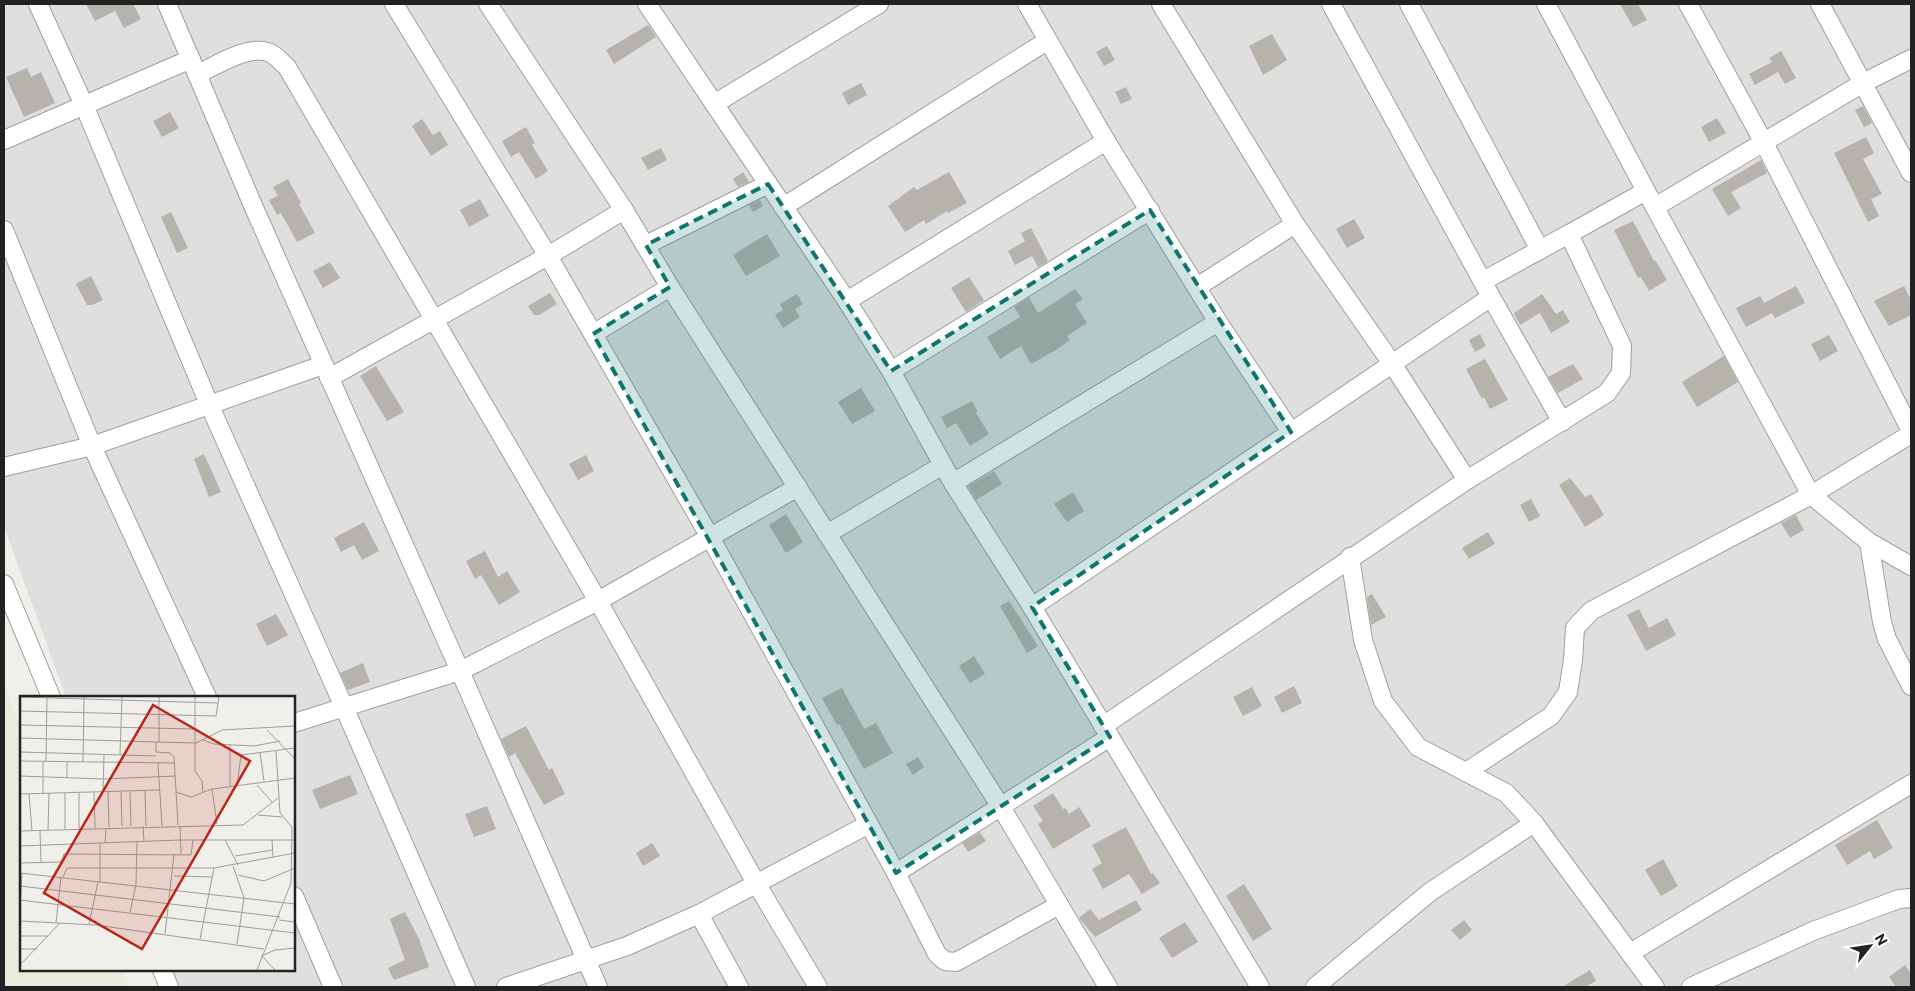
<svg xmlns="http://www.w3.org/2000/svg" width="1915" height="991" font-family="Commissioner,sans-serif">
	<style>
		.residential { fill: #dfdfdf }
		.farmland { fill: #e9ecd8 }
		.building { fill: #b6b2ac }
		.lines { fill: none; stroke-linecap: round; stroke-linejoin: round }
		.minor-casing { stroke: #9f9f9f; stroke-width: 20 }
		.minor { stroke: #fff; stroke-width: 18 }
		.marked { fill: #0f766e; fill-opacity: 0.2; stroke: #0f766e; stroke-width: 4; stroke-dasharray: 10 6; stroke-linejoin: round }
		.inset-road { fill: none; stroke: #9e9d9a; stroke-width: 1 }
		.view { fill: #b9271a; fill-opacity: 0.15; stroke: #b9271a; stroke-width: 2.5 }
		.inset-edge { fill: none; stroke: #222; stroke-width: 2.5 }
	</style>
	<rect width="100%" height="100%" fill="#f1efea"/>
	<polygon class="residential" points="4,4 1911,4 1911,987 174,987 167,970 294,970 294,697 66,697 4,527"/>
	<polygon class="farmland" points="4,688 21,729 21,970 123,970 130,987 4,987"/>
	<g class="building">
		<polygon points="86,4 133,4 141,19 124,28 115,11 95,21"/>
		<polygon points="1620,4 1638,4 1647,20 1633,27"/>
		<polygon points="648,25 656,37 614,64 606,50"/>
		<polygon points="1272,34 1287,60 1263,75 1249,46"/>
		<polygon points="1107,46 1115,60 1104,66 1096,52"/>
		<polygon points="1781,51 1796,78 1785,84 1778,72 1755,85 1749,74 1772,62 1769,58"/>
		<polygon points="27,68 31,77 41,72 55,103 24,117 6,77"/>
		<polygon points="861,83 867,95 848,105 842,93"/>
		<polygon points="1126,87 1132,99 1121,104 1115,92"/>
		<polygon points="1863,106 1872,123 1864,127 1855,110"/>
		<polygon points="170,112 179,128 162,137 153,121"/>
		<polygon points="1717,118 1726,133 1709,142 1701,127"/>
		<polygon points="422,119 433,135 440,131 448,145 431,156 412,126"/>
		<polygon points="526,127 535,143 532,145 548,171 536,179 519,152 511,157 502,141"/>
		<polygon points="1866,137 1874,153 1863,159 1882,194 1871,199 1879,216 1868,222 1834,153"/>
		<polygon points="661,148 667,160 648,170 641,158"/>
		<polygon points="1761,160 1767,173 1731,192 1741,208 1728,216 1712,189"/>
		<polygon points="743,172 749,182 738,187 733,179"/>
		<polygon points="949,172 967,203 948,213 947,211 926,224 924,220 905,232 888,206 914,187 917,190"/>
		<polygon points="288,179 301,203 299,204 315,233 297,242 281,213 277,215 269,200 278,196 273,187"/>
		<polygon points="480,199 489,216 469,227 460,210"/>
		<polygon points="760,200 763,206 753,212 749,205"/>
		<polygon points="171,212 188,248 177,253 161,217"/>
		<polygon points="1354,219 1365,238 1347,248 1336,229"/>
		<polygon points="1633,221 1654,261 1655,260 1667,280 1649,291 1641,277 1638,278 1614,230"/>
		<polygon points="1031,228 1048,261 1038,267 1032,256 1015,265 1008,251 1025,241 1021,233"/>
		<polygon points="767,234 780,256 746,276 733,255"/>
		<polygon points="330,262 340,278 323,288 313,271"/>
		<polygon points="91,276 103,300 92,305 87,305 76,284"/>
		<polygon points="969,277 984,300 966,312 951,288"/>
		<polygon points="1796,286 1805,303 1775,318 1772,313 1746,327 1736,308 1760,296 1764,303"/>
		<polygon points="1904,286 1911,300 1911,315 1889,326 1874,301"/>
		<polygon points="1075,289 1083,299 1075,304 1087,323 1067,336 1070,340 1056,350 1031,364 1021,346 1000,359 987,337 1020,317 1014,307 1029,297 1038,313"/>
		<polygon points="550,293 557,304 539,315 534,315 528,306"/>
		<polygon points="797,294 803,304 795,309 800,317 783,328 775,315 783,310 780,304"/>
		<polygon points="1542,294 1556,314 1563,310 1570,322 1551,333 1540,313 1520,325 1514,313"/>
		<polygon points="1480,334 1486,346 1475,352 1469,340"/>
		<polygon points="1829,335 1838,351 1820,361 1811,344"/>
		<polygon points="1724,356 1738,382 1697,407 1682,382"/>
		<polygon points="1485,359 1508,400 1490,409 1484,397 1482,399 1466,369"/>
		<polygon points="1573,364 1583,379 1558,393 1548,377"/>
		<polygon points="376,366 404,412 387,421 360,376"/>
		<polygon points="861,388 875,411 852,424 838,402"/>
		<polygon points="972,401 978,412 976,413 989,434 970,446 956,423 947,428 941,417"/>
		<polygon points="204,454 221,492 209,497 194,459"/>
		<polygon points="586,455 594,471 578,480 569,464"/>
		<polygon points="994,471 1002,484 976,500 968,486"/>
		<polygon points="1570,478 1585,497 1591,494 1604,515 1585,527 1559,485"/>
		<polygon points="1073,492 1084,511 1067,522 1054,504"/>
		<polygon points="1531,499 1540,516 1529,522 1520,505"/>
		<polygon points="786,514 803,542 786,553 769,525"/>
		<polygon points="1796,515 1804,530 1790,538 1781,523"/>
		<polygon points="364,522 379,551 362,560 354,545 341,552 334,538"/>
		<polygon points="1488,532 1495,544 1469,559 1462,548"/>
		<polygon points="485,551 498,577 507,571 520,592 499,605 481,575 475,579 466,561"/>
		<polygon points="1372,594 1386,617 1371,625 1367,597"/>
		<polygon points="1009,601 1038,646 1027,653 1000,606"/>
		<polygon points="1639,609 1649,628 1667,618 1676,635 1646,651 1627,615"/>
		<polygon points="276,614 288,635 267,646 256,624"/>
		<polygon points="974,656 985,674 970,683 959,666"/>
		<polygon points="363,663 370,682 348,690 340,673"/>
		<polygon points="1294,686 1302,703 1282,713 1274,697"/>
		<polygon points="1252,687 1262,706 1243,716 1233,697"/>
		<polygon points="842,688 864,729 876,723 893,753 864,769 839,724 837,725 822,698"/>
		<polygon points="526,726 549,770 552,768 565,794 544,805 515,753 509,757 501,739"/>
		<polygon points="918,757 924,767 913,775 906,764"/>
		<polygon points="350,775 358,794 320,809 312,790"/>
		<polygon points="1053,793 1063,809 1065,808 1069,814 1079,807 1091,826 1053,849 1038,824 1043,821 1033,806"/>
		<polygon points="487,806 496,829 474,837 465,814"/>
		<polygon points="1877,820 1893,848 1874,859 1870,851 1847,865 1835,845"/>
		<polygon points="1126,827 1151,874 1153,873 1160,883 1142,894 1129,874 1103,889 1092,869 1102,863 1092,845"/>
		<polygon points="980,832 986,841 968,852 962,843"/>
		<polygon points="652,843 660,856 643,866 636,853"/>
		<polygon points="1663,859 1678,886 1661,896 1645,870"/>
		<polygon points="1244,884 1272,929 1253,941 1226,896"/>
		<polygon points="1136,900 1142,910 1095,937 1079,918 1090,909 1099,920"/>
		<polygon points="405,912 419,939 429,967 394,980 388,968 405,960 390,919"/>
		<polygon points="1464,920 1472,930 1460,940 1451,930"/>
		<polygon points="1185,922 1198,942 1172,958 1159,938"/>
		<polygon points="1905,965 1911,974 1911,987 1896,987 1889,977"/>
		<polygon points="1590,970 1596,981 1585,987 1562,987"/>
	</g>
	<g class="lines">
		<defs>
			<g id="minor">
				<polyline points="38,4 84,105 209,404 344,707 466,987"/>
				<polyline points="167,4 255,210 460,671 598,987"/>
				<polyline points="394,4 548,256 710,537 896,873 937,954 945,961 956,962 1059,905"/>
				<polyline points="488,4 624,210 670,287 1001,807 1108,987"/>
				<polyline points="647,4 847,301 891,371 953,483 1032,607 1260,987"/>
				<polyline points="1027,4 1106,141 1218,322 1291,432"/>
				<polyline points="1161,4 1295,224 1393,365 1467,480"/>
				<polyline points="1331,4 1491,297 1562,422"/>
				<polyline points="1409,4 1540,250"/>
				<polyline points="1688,4 1763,141 1911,431"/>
				<polyline points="1820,4 1911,173"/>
				<path d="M198 74C217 65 252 42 272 54 277 57 282 63 287 67L598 601 756 883 818 987"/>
				<polyline points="714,104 879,4"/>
				<polyline points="4,140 191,59"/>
				<polyline points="1646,191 1811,495 1869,542 1911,566"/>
				<polyline points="783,207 1047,41"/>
				<polyline points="1655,207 1863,83 1911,59"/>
				<polyline points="4,230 92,446 207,697"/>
				<polyline points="646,245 768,184"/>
				<polyline points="1483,281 1569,234"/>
				<polyline points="1197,287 1295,224"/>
				<polyline points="847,301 1106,141"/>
				<polyline points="593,334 670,287"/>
				<polyline points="891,371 1150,210"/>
				<polyline points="329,378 548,256 624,210"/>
				<polyline points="4,467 92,446 323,365"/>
				<polyline points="953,483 1218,322"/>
				<polyline points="827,534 943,465"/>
				<polyline points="1869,542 1882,622 1887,639 1911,686"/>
				<polyline points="1350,557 1363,640 1383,701 1418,747 1506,793 1534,823 1655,987"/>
				<polyline points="4,584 51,697"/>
				<polyline points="1032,607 1491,297"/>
				<polyline points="294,723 460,671 598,601 798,487"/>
				<polyline points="1103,726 1467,480 1607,393 1621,373 1622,346 1569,234 1646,191 1546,4"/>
				<polyline points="1466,772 1551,716 1568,692 1573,660 1575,628 1591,611 1811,495 1911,434"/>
				<polyline points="896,873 1110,737"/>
				<polyline points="294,896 333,987"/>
				<polyline points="699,914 739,987"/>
				<polyline points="1630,953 1911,784"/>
				<polyline points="162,970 169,987"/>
				<polyline points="506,987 627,946 699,914 869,824"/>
				<polyline points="1315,987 1430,892 1534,823"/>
				<polyline points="1691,987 1813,931 1899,899 1911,898"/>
			</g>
		</defs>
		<use href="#minor" class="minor-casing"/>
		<use href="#minor" class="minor"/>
	</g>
	<path class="marked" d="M768 184 891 371 1150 210 1291 432 1032 607 1110 737 896 873 593 334 670 287 646 245Z"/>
	<g transform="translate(20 696)">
		<rect width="275" height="275" fill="#f1efea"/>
		<path class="inset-road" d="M0 1 198 7M175 1V75L182 85 183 96M0 15 196 20 199 1M0 29 175 33M247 34 275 63M0 42 136 46V56L150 57 154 61 158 129M183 44 194 48 234 50 260 45M136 46 176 47 202 34 275 30M139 46V1M210 48V91M0 56 136 60M240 56 244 85M100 58 102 1M0 65 154 67M26 65 27 2M63 66 64 1M138 67 142 130M0 80 83 83 155 80M47 82V66M237 89 252 106M217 90 221 59 275 52M192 93 197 128M125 95 126 130M74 96 75 132M83 96 84 58M88 96 89 131M101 96 102 130M110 96 111 130M156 96 171 101 192 93 275 82M59 97V133M0 98 140 94M9 98 12 135M23 98V65M238 119 262 121M123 130 124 146M160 130 161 158M45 133V97M28 134 29 97M0 135 223 129 258 102M20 135 21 166M252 143 253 162M205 144 218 169M85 147 86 132M0 150 160 144H275M215 160 253 154M0 167 41 166 44 158 171 159 173 144M213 170 224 202 217 248M0 177 275 208M218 179 244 185 275 172M154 180 192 181M43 181 47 172H194L275 157M80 186V147M0 190 260 221M0 204 275 237M0 212 2 177M110 216 116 189 117 146M259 224 275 226M0 225 76 229 244 253M36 227 41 181M69 228 78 186M145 238 154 158M0 240H28M180 243 194 172M0 253H17M241 260 255 254 275 252M242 260 255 274M0 269 40 227M237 274 271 187 272 131 260 117 256 54"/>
		<path class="view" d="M133 9 230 65 122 253 24 197Z"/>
		<rect width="275" height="275" class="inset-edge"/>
	</g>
	<rect width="1915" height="991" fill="none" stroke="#222222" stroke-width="10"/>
	<g transform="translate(1870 946) rotate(60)" stroke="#ffffff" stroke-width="4" paint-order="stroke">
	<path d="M0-4L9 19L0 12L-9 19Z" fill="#222222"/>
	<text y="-8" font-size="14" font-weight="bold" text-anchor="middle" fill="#222222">N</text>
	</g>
</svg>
